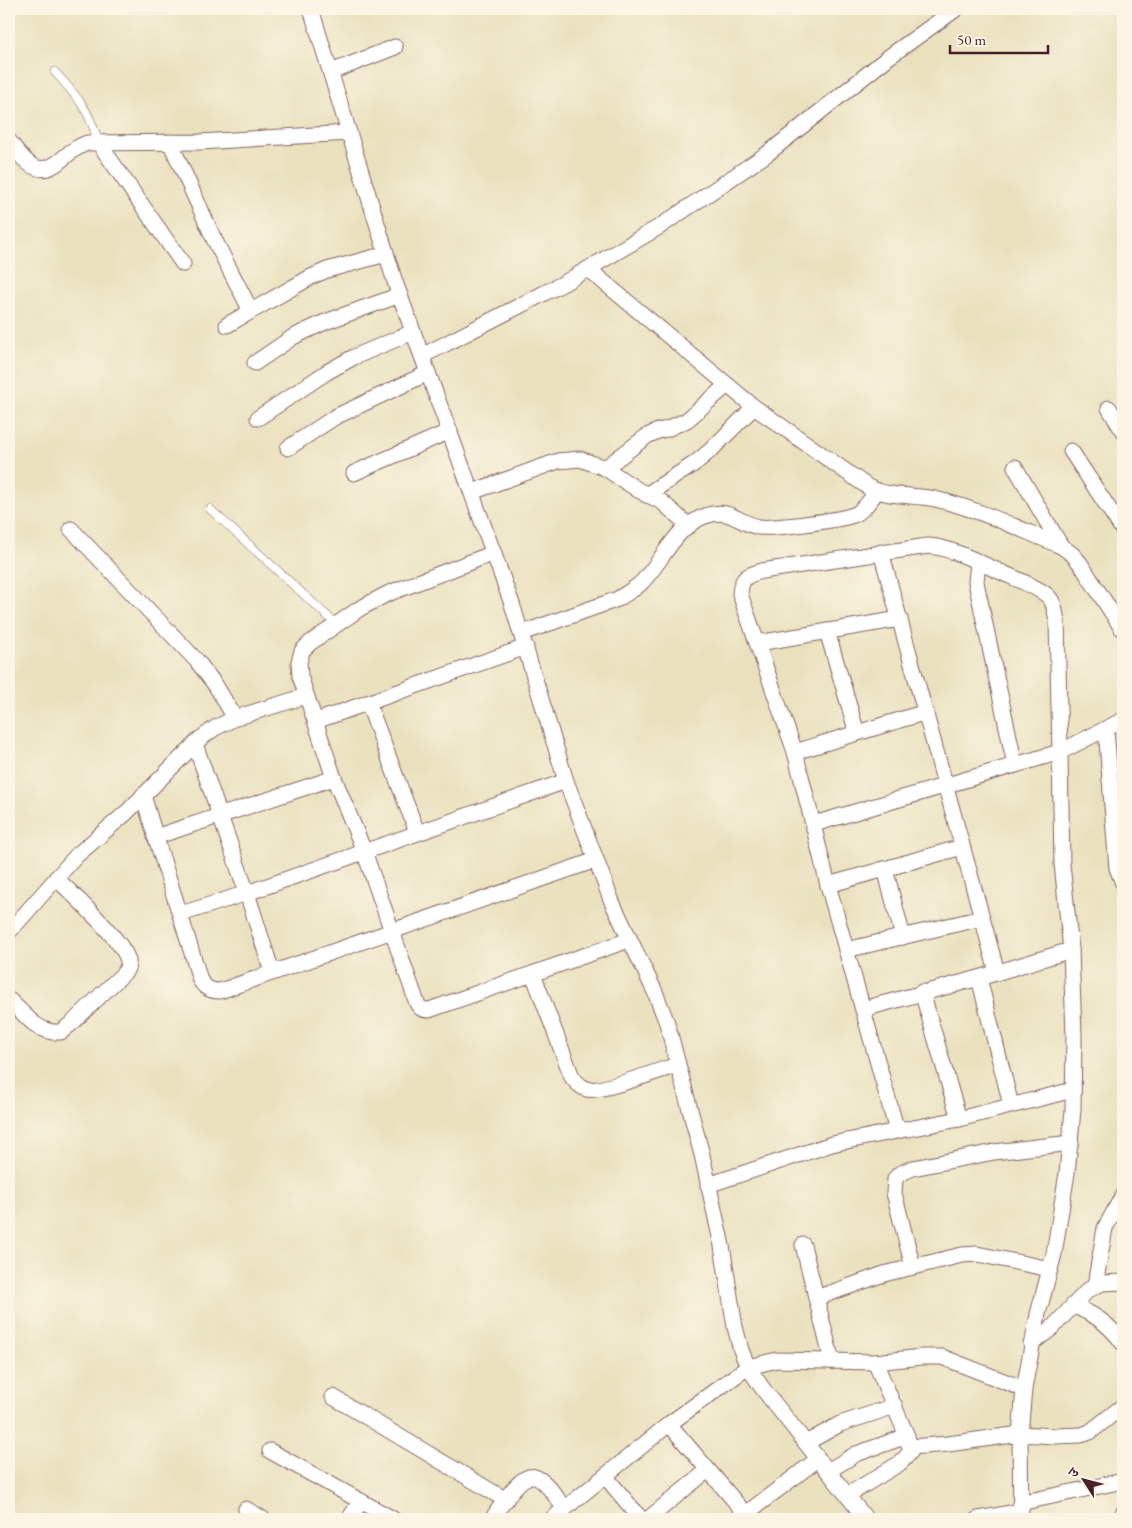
<svg xmlns="http://www.w3.org/2000/svg" width="1132" height="1528" font-family="'EB Garamond','Noto Serif Devanagari',serif">
	<style>
		.lines { fill: none; stroke-linecap: round; stroke-linejoin: round }
		.service-casing { stroke: #82635f; stroke-width: 9 }
		.minor-casing { stroke: #82635f; stroke-width: 17 }
		.service { stroke: #fff; stroke-width: 8 }
		.minor { stroke: #fff; stroke-width: 15 }
	</style>
	<rect width="100%" height="100%" fill="#fcf5e5"/>
	<filter id="ink" filterUnits="userSpaceOnUse"><feTurbulence type="fractalNoise" baseFrequency=".02" numOctaves="2"/><feDisplacementMap in="SourceGraphic" scale="10" xChannelSelector="R" yChannelSelector="G"/><feConvolveMatrix kernelMatrix="1 2 1 2 8 2 1 2 1" color-interpolation-filters="sRGB"/></filter>
	<filter id="wash" filterUnits="userSpaceOnUse"><feTurbulence type="fractalNoise" baseFrequency=".0096" numOctaves="4" result="noise"/><feDisplacementMap in="SourceGraphic" scale="20" xChannelSelector="R" yChannelSelector="G"/><feGaussianBlur stdDeviation="1.12" result="paint"/><feColorMatrix in="noise" values="0 0 0 0 0 0 0 0 0 0 0 0 0 0 0 0 0 1.4 0 .05"/><feComposite in="paint" operator="in"/></filter>
	<g filter="url(#wash)">
		<rect width="100%" height="100%" fill="#eae2bf"/>
	</g>
	<g filter="url(#ink)">
		<g class="lines">
			<defs>
				<g id="service">
					<path d="M55 72C77 97 89 108 98 142"/>
					<polyline points="210,509 336,624"/>
				</g>
				<g id="minor">
					<polyline points="311,9 395,282 512,604 566,781 612,902 655,992 667,1023 702,1155 722,1246 735,1327 741,1350 748,1367 763,1389 866,1519"/>
					<polyline points="331,72 395,47"/>
					<path d="M9 141C24 160 37 181 61 160 69 153 76 147 87 143L200 142 349 133"/>
					<polyline points="98,142 183,264"/>
					<polyline points="170,142 214,239 251,311"/>
					<path d="M588 269 754 407 868 487C889 498 913 494 935 499 979 509 1019 529 1061 546L1072 554 1080 563 1123 630"/>
					<polyline points="227,325 311,277 327,270 386,254"/>
					<polyline points="422,356 564,283 659,227 767,154 890,56 956,9"/>
					<polyline points="255,363 293,337 325,322 400,295"/>
					<polyline points="1109,408 1123,431"/>
					<polyline points="258,418 327,372 354,357 413,332"/>
					<polyline points="288,448 335,417 428,373"/>
					<polyline points="1071,451 1123,530"/>
					<polyline points="1015,467 1061,546"/>
					<polyline points="605,468 647,436 658,431 667,429 687,420 727,385"/>
					<polyline points="354,473 450,431"/>
					<polyline points="472,492 558,461 580,459 605,468 638,490 662,502 689,526"/>
					<polyline points="646,495 694,464 711,450 754,407"/>
					<polyline points="71,529 197,661 216,686 235,718"/>
					<polyline points="881,552 997,972"/>
					<path d="M494 553 387 594 359 609 310 643 302 651 299 662 300 676 334 778 364 851 417 1003C420 1009 423 1010 429 1010L629 940"/>
					<polyline points="978,562 976,582 1015,765"/>
					<polyline points="827,631 857,733"/>
					<path d="M522 633 618 599C625 594 633 590 640 584 662 563 674 527 705 516 732 507 737 523 759 527 773 529 843 520 856 514 865 509 871 499 877 491"/>
					<polyline points="758,643 900,619"/>
					<polyline points="368,703 417,832"/>
					<polyline points="316,721 526,647"/>
					<polyline points="1106,729 1117,868 1123,883"/>
					<polyline points="195,744 247,893 272,972"/>
					<polyline points="795,752 926,712"/>
					<path d="M143 795C161 857 182 918 200 980 205 988 210 991 220 991L596 860"/>
					<path d="M814 824 1060 752 1057 621C1055 612 1055 603 1048 596 1036 586 1018 580 1003 573 979 563 954 548 928 546L762 571C747 575 741 577 740 594L795 752 828 885 895 1124 898 1128 908 1129 959 1119 1073 1090"/>
					<polyline points="155,837 334,778"/>
					<polyline points="885,869 903,937"/>
					<polyline points="828,885 962,847"/>
					<polyline points="181,914 247,893 566,781"/>
					<polyline points="9,932 76,856 126,813 200,739 215,728 235,718 306,696"/>
					<polyline points="846,950 982,918"/>
					<path d="M533 974 572 1077C576 1082 580 1087 587 1089 601 1093 660 1070 677 1065"/>
					<polyline points="979,978 1011,1105"/>
					<polyline points="922,992 959,1119"/>
					<path d="M9 1000 33 1023 43 1029 52 1032H61L72 1023 125 972C127 969 129 966 128 961 124 941 73 895 56 878"/>
					<polyline points="863,1009 979,978 1071,950"/>
					<polyline points="708,1185 832,1144 902,1130"/>
					<polyline points="803,1245 832,1361"/>
					<polyline points="913,1267 894,1193 895,1179 899,1174 913,1168 994,1152 1071,1143"/>
					<polyline points="1095,1285 1105,1228 1123,1195"/>
					<polyline points="816,1298 884,1274 962,1255 977,1254 1050,1269"/>
					<path d="M1073 1305C1096 1316 1107 1322 1123 1343"/>
					<polyline points="1031,1344 1052,1328 1088,1290 1102,1283 1123,1282"/>
					<polyline points="333,1397 506,1500"/>
					<polyline points="669,1424 750,1519"/>
					<polyline points="806,1443 840,1424 895,1406"/>
					<polyline points="911,1447 948,1444 1020,1434 1055,1436 1081,1435 1090,1432 1123,1406"/>
					<polyline points="270,1451 393,1519"/>
					<polyline points="828,1471 856,1454 907,1436"/>
					<polyline points="605,1476 641,1519"/>
					<polyline points="848,1495 900,1463 905,1458 911,1451 907,1436 875,1362"/>
					<polyline points="1020,1503 1123,1481"/>
					<polyline points="246,1509 263,1519"/>
					<polyline points="349,1519 361,1501"/>
					<path d="M492 1519C500 1508 520 1472 535 1477 547 1481 557 1499 565 1509"/>
					<polyline points="552,1519 669,1424 748,1367 777,1360 875,1362 922,1357 942,1357 1024,1389"/>
					<polyline points="648,1519 708,1470"/>
					<polyline points="739,1519 818,1459"/>
					<polyline points="978,1519 1020,1511"/>
					<polyline points="1021,1519 1020,1434 1024,1389 1038,1314 1054,1254 1067,1173 1073,1110 1074,1036 1071,950 1062,864 1060,752 1123,720"/>
					<polyline points="1122,1519 1123,1513"/>
				</g>
			</defs>
			<use href="#service" class="service-casing"/>
			<use href="#minor" class="minor-casing"/>
			<use href="#service" class="service"/>
			<use href="#minor" class="minor"/>
		</g>
	</g>
	<rect width="1132" height="1528" fill="none" stroke="#fcf5e5" stroke-width="30"/>
	<g transform="translate(1084 1480) rotate(306)" stroke="#fcf5e5" stroke-width="4" paint-order="stroke">
	<path d="M0-4L9 19L0 12L-9 19Z" fill="#4a1f2b"/>
	<text y="-8" font-size="14" font-weight="bold" text-anchor="middle" fill="#4a1f2b">उ</text>
	</g>
	<path d="M950 45v8h98v-8" fill="none" stroke="#4a1f2b" stroke-width="2.5"/>
	<text x="957" y="45" font-size="15" fill="#4a1f2b" stroke="#fcf5e5" stroke-width="4" paint-order="stroke">50 m</text>
</svg>
